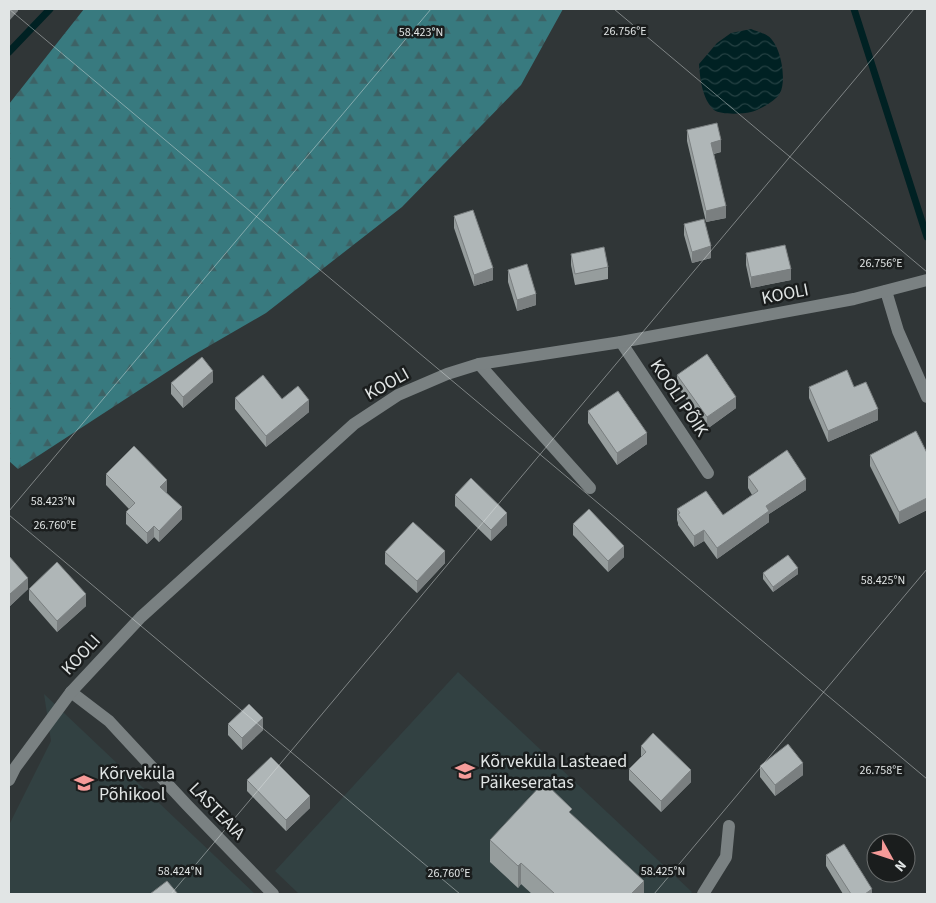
<svg xmlns="http://www.w3.org/2000/svg" width="936" height="903" font-family="'Source Sans 3',sans-serif">
	<style>
		.built { fill: #324142 }
		.forest { fill: url(#forest-firs) }
		.water { fill: url(#water-waves) }
		.lines { fill: none; stroke-linecap: round; stroke-linejoin: round }
		.stream { stroke: #002123; stroke-width: 7 }
		.minor { stroke: #7a8182; stroke-width: 12 }
		.wall { fill: #969d9d }
		.shaded-wall { fill: #7a7f80 }
		.building { fill: #afb6b7; stroke: #7a7f80 }
		.ticks { fill: none; stroke: #e1e5e5; stroke-width: 1; stroke-opacity: 0.45 }
		.labels { text-anchor: middle; dominant-baseline: central; stroke-width: 5; stroke-linejoin: round; paint-order: stroke }
		.street-label { font-size: 18px; fill: #e1e5e5; stroke: #1a1d1d }
		.poi-label { font-size: 18px; fill: #e1e5e5; stroke: #1a1d1d; text-anchor: start }
		.ticks-label { font-size: 12px; text-anchor: middle; fill: #e1e5e5; stroke: #1a1d1d; stroke-width: 5; stroke-linejoin: round; paint-order: stroke }
	</style>
	<defs>
		<pattern id="forest-firs" width="22" height="20" patternUnits="userSpaceOnUse" patternTransform="scale(1.25)"><rect width="22" height="20" fill="#387a7f"/><path d="M5 1l3.5 6h-7zM16 11l3.5 6h-7z" fill="#3d6265"/></pattern>
		<pattern id="water-waves" width="16" height="10" patternUnits="userSpaceOnUse" patternTransform="scale(1.25)"><rect width="16" height="10" fill="#002123"/><path d="M0 5q4-4 8 0t8 0" fill="none" stroke="#254143"/></pattern>
	</defs>
	<rect width="100%" height="100%" fill="#303637"/>
	<g class="built">
		<polygon points="458,672 692,892 690,894 299,894 275,871"/>
		<polygon points="44,694 255,894 9,894 9,825 51,741"/>
	</g>
	<polygon class="forest" points="84,9 563,9 521,85 402,207 266,313 190,357 18,469 9,461 9,104"/>
	<path class="water" d="M751 29C756 31 763 33 768 36 781 45 787 80 780 93 776 101 759 110 751 112 742 114 721 115 714 110 702 99 700 78 699 64L717 43 731 33Z"/>
	<g class="lines">
		<g class="stream">
			<polyline points="854,9 927,237"/>
			<polyline points="9,52 50,9"/>
		</g>
		<g class="minor">
			<polyline points="886,291 898,331 927,397"/>
			<polyline points="621,342 708,473"/>
			<polyline points="479,364 590,488"/>
			<polyline points="71,692 109,721 187,805 273,894"/>
			<polyline points="9,780 15,768 71,692 141,617 354,424 398,395 447,374 479,364 621,342 854,299 927,280"/>
			<polyline points="703,894 726,857 729,826"/>
		</g>
	</g>
	<g class="wall">
		<polygon points="687,130 721,152 714,154 726,218 706,222 687,141"/>
		<polygon points="454,216 493,280 474,286 454,228"/>
		<polygon points="684,224 711,258 692,263 684,235"/>
		<polygon points="746,253 791,280 751,288 746,265"/>
		<polygon points="571,254 608,267 608,279 575,285 571,265"/>
		<polygon points="508,270 536,305 517,311 508,282"/>
		<polygon points="677,375 736,408 707,429 677,386"/>
		<polygon points="213,382 183,408 171,394 171,383"/>
		<polygon points="809,387 854,387 878,420 828,442 809,398"/>
		<polygon points="235,398 309,412 266,447 235,409"/>
		<polygon points="588,411 647,444 617,465 588,423"/>
		<polygon points="927,453 927,510 899,524 870,466 870,455"/>
		<polygon points="106,474 167,492 166,492 182,519 159,542 154,537 147,544 126,524 126,512 129,509 106,485"/>
		<polygon points="748,477 806,490 769,514 769,522 717,559 704,541 694,547 678,525 678,523 677,520 677,509 723,515 752,495 748,488"/>
		<polygon points="455,495 507,525 491,541 455,506"/>
		<polygon points="573,524 624,557 608,572 573,535"/>
		<polygon points="385,552 445,563 417,593 385,564"/>
		<polygon points="9,556 28,589 10,606 9,605"/>
		<polygon points="763,573 798,574 773,592 763,579"/>
		<polygon points="29,589 86,606 57,632 29,600"/>
		<polygon points="228,724 263,730 242,750 228,735"/>
		<polygon points="641,746 691,782 661,812 629,780 629,769 641,757"/>
		<polygon points="760,766 803,775 775,796 760,777"/>
		<polygon points="247,780 310,808 286,831 247,791"/>
		<polygon points="572,815 644,894 532,894 521,884 518,888 490,862 490,840"/>
		<polygon points="826,855 872,894 843,894 826,866"/>
	</g>
	<g class="shaded-wall">
		<polygon points="10,9 18,9 18,11 9,21 9,10"/>
		<polygon points="721,140 721,152 711,154 711,143"/>
		<polygon points="726,206 726,218 706,222 706,211"/>
		<polygon points="711,246 711,258 692,263 692,252"/>
		<polygon points="493,268 493,280 474,286 474,275"/>
		<polygon points="791,269 791,280 751,288 751,277"/>
		<polygon points="536,294 536,305 517,311 517,300"/>
		<polygon points="213,371 213,382 183,408 183,397"/>
		<polygon points="736,397 736,408 707,429 707,417"/>
		<polygon points="309,400 309,412 266,447 266,436"/>
		<polygon points="878,409 878,420 828,442 828,431"/>
		<polygon points="647,433 647,444 617,465 617,453"/>
		<polygon points="806,479 806,490 769,514 769,522 717,559 717,548 766,506"/>
		<polygon points="167,480 167,492 160,498 160,487"/>
		<polygon points="927,498 927,510 899,524 899,512"/>
		<polygon points="182,507 182,519 159,542 159,531"/>
		<polygon points="507,513 507,525 491,541 491,530"/>
		<polygon points="154,526 154,537 147,544 147,533"/>
		<polygon points="704,530 704,541 694,547 694,536"/>
		<polygon points="624,546 624,557 608,572 608,561"/>
		<polygon points="445,551 445,563 417,593 417,581"/>
		<polygon points="798,568 798,574 773,592 773,587"/>
		<polygon points="28,578 28,589 10,606 10,594"/>
		<polygon points="86,594 86,606 57,632 57,621"/>
		<polygon points="263,718 263,730 242,750 242,738"/>
		<polygon points="803,763 803,775 775,796 775,785"/>
		<polygon points="691,770 691,782 661,812 661,801"/>
		<polygon points="310,796 310,808 286,831 286,820"/>
		<polygon points="521,863 521,884 518,888 518,866"/>
		<polygon points="644,881 644,894 631,894"/>
		<polygon points="872,889 872,894 865,894"/>
	</g>
	<g class="building">
		<polygon points="717,123 721,140 711,143 726,206 706,211 687,130"/>
		<polygon points="473,210 493,268 474,275 454,216"/>
		<polygon points="704,219 711,246 692,252 684,224"/>
		<polygon points="785,245 791,269 751,277 746,253"/>
		<polygon points="604,247 608,267 575,274 571,254"/>
		<polygon points="527,264 536,294 517,300 508,270"/>
		<polygon points="707,354 736,397 707,417 677,375"/>
		<polygon points="202,357 213,371 183,397 171,383"/>
		<polygon points="847,370 854,387 866,382 878,409 828,431 809,387"/>
		<polygon points="263,375 282,399 298,386 309,400 266,436 235,398"/>
		<polygon points="618,391 647,433 617,453 588,411"/>
		<polygon points="916,431 927,453 927,498 899,512 870,455"/>
		<polygon points="134,446 167,480 160,487 182,507 159,531 154,526 147,533 126,512 135,503 106,474"/>
		<polygon points="787,450 806,479 766,506 769,511 717,548 704,530 694,536 678,514 680,513 677,509 706,491 723,515 758,491 748,477"/>
		<polygon points="471,478 507,513 491,530 455,495"/>
		<polygon points="589,509 624,546 608,561 573,524"/>
		<polygon points="413,522 445,551 417,581 385,552"/>
		<polygon points="788,555 798,568 773,587 763,573"/>
		<polygon points="9,556 28,578 10,594 9,593"/>
		<polygon points="57,562 86,594 57,621 29,589"/>
		<polygon points="249,704 263,718 242,738 228,724"/>
		<polygon points="653,733 691,770 661,801 629,769 646,752 641,746"/>
		<polygon points="788,744 803,763 775,785 760,766"/>
		<polygon points="271,757 310,796 286,820 247,780"/>
		<polygon points="544,782 572,809 569,812 644,881 631,894 555,894 521,863 518,866 490,840"/>
		<polygon points="844,844 872,889 865,894 851,894 826,855"/>
		<polygon points="167,881 178,894 150,894"/>
	</g>
	<path class="ticks" d="M9 9 927 779M614 9 927 272M9 511 431 9M9 515 460 894M171 894 914 9M654 894 927 569"/>
	<defs>
		<symbol id="school-bare" viewBox="-9 -9 18 18"><path d="M0-5L7-2L0 1L-7-2ZM-4 1L0 2.5L4 1V4Q0 6-4 4Z" fill="#f59b99" stroke="#1a1d1d" stroke-width="2.5" paint-order="stroke"/></symbol>
	</defs>
	<g fill-rule="evenodd">
		<use href="#school-bare" x="451" y="757" width="28" height="28"/>
		<use href="#school-bare" x="70" y="769" width="28" height="28"/>
	</g>
	<g class="labels">
		<g class="street-label">
			<text transform="translate(785 294) rotate(-11)">KOOLI</text>
			<text transform="translate(387 384) rotate(-29)">KOOLI</text>
			<text transform="translate(679 398) rotate(56)">KOOLI PÕIK</text>
			<text transform="translate(81 655) rotate(-47)">KOOLI</text>
			<text transform="translate(217 811) rotate(46)">LASTEAIA</text>
		</g>
		<g class="poi-label">
			<text x="480" y="761">Kõrveküla Lasteaed<tspan x="480" dy="21">Päikeseratas</tspan></text>
			<text x="99" y="773">Kõrveküla<tspan x="99" dy="21">Põhikool</tspan></text>
		</g>
	</g>
	<g class="ticks-label">
		<text x="625" y="35">26.756°E</text>
		<text x="421" y="36">58.423°N</text>
		<text x="881" y="267">26.756°E</text>
		<text x="53" y="505">58.423°N</text>
		<text x="55" y="529">26.760°E</text>
		<text x="883" y="584">58.425°N</text>
		<text x="881" y="774">26.758°E</text>
		<text x="180" y="875">58.424°N</text>
		<text x="663" y="875">58.425°N</text>
		<text x="449" y="877">26.760°E</text>
	</g>
	<rect width="936" height="903" fill="none" stroke="#e1e5e5" stroke-width="20"/>
	<g transform="translate(891 858) rotate(130)"><circle r="24" fill="#1a1d1d" stroke="#6a6d6d"/>
	<path d="M0-4L9 19L0 12L-9 19Z" fill="#f59b99"/>
	<text y="-8" font-size="14" font-weight="bold" text-anchor="middle" fill="#e1e5e5">N</text>
	</g>
</svg>
